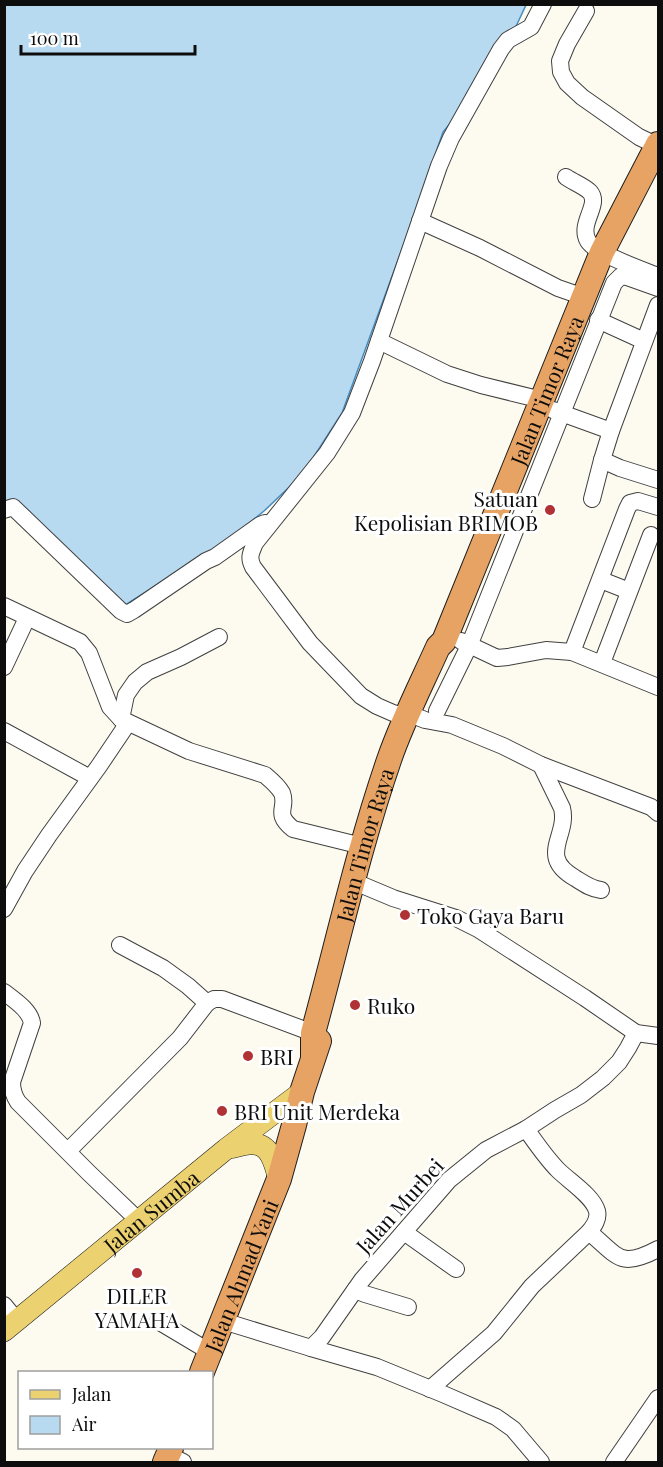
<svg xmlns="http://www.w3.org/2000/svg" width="663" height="1467" font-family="'Playfair Display',serif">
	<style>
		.water { fill: #b8daf0; stroke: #458cc1; stroke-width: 1.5 }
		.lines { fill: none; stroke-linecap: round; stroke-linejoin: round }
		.minor-casing { stroke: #404040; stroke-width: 18 }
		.major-casing { stroke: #1e1e1e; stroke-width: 22 }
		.highway-casing { stroke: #1e1e1e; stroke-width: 26 }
		.minor { stroke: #fff; stroke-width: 16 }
		.major { stroke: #ecd170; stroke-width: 21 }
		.highway { stroke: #e7a363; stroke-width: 24 }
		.poi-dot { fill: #b03234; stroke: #fff; stroke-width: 2 }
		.labels { text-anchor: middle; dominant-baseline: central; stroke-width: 6; stroke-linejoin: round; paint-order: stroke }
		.street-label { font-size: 21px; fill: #0d0d0d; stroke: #fff }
		.poi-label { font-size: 21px; fill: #0d0d0d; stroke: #fff; text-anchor: start }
	</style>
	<rect width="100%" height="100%" fill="#fdfbef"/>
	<polygon class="water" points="4,5 526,5 512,35 466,104 443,132 402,249 342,413 302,475 264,511 230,539 119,609 5,509"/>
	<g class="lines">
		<defs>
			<g id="minor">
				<polyline points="586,11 567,44 560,61 561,72 567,83 582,97 639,137 658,146"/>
				<path d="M566 177C573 182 584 186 590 192 601 205 578 223 588 241 596 254 643 270 658 276"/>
				<polyline points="420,221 480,248 558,288 584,297"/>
				<polyline points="598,320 644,341"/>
				<polyline points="379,341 447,374 481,385 542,400"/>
				<polyline points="553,410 611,431"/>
				<polyline points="602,460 620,468 658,480"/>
				<polyline points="592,499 602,460 611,431 658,305"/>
				<polyline points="4,510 13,507 121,611 127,614 134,610 206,561 215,557 260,525 265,523"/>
				<polyline points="601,580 629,591"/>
				<path d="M4 606 80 642 89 653 110 707 121 719 189 751 265 775C271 780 278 786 282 793 288 808 273 813 293 829L362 846"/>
				<polyline points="461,641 497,658 508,657 546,650 572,652 658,687"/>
				<polyline points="572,652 627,509 630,503 638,501 658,507"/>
				<polyline points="602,663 651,535"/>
				<polyline points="4,667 27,618"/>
				<polyline points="437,711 469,646 614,283 621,276 627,277 658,288"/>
				<path d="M406 716 393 713 377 706 361 696 310 643 253 567C248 557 251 553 255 543L327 453 352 413 372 361 439 166 451 138 501 49 508 40 531 27 543 4"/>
				<polyline points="415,716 425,720 452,725 503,746 541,765 651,807 658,813"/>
				<polyline points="121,719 126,695 135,682 147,672 181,657 219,637"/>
				<polyline points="4,731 90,778"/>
				<path d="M541 765 562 808C569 836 537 856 575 878 583 883 591 889 601 890"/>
				<polyline points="362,885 393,898 456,918 478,929 585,998 636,1033 658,1036"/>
				<polyline points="4,909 25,871 49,835 99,766 128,723"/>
				<path d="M4 992C14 1000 30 1010 32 1023L12 1082C12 1090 14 1096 18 1102L89 1173 138 1220"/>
				<polyline points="207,1003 214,999 222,999 313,1033"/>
				<polyline points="68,1151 180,1038 207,1003 188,986 163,968 120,945"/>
				<polyline points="404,1232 456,1269"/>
				<path d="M589 1232C619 1257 620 1269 658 1249"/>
				<polyline points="355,1290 365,1294 408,1307"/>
				<polyline points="4,1305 17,1321"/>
				<polyline points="158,1321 210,1352"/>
				<polyline points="223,1321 311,1348 322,1337 362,1280 449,1180 486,1150 526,1129 555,1110 581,1095 603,1078 619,1062 628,1048 636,1033"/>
				<polyline points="311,1348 377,1367 443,1394 496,1417 513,1429 541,1462"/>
				<path d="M430 1389 494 1333 532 1286 589 1232C594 1226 599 1219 597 1211 593 1196 569 1181 558 1170 546 1158 536 1143 526 1129"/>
				<polyline points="168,1455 183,1462"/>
				<polyline points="614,1462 658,1398"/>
			</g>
			<g id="major">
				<path d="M229 1148C237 1147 247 1143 254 1144 272 1145 275 1167 279 1179"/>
				<path id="s1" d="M4 1331 226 1149 302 1092"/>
			</g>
			<g id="highway">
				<path id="s2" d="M313 1057V1033C338 942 358 850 389 760 402 722 421 685 438 647L444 641 602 252 658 144"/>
				<path id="s3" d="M202 1372 279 1179 294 1125 302 1092 319 1041"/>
				<polyline points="165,1462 171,1448"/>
			</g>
		</defs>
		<use href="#minor" class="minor-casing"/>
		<use href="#major" class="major-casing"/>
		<use href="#highway" class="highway-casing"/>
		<use href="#minor" class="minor"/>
		<use href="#major" class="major"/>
		<use href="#highway" class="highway"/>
	</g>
	<g class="poi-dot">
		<circle cx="550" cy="510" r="6"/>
		<circle cx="405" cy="915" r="6"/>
		<circle cx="355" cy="1005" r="6"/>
		<circle cx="248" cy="1056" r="6"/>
		<circle cx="222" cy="1111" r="6"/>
		<circle cx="137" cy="1273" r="6"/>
	</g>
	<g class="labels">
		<g class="street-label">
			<text stroke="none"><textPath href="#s2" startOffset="710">Jalan Timor Raya</textPath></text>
			<text stroke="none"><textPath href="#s2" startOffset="219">Jalan Timor Raya</textPath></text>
			<text transform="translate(399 1205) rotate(-48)">Jalan Murbei</text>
			<text stroke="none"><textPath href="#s1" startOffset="190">Jalan Sumba</textPath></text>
			<text stroke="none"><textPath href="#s3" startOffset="104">Jalan Ahmad Yani</textPath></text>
		</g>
		<g class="poi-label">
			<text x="538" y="498" text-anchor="end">Satuan<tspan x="538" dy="24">Kepolisian BRIMOB</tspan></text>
			<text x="417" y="915">Toko Gaya Baru</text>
			<text x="367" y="1005">Ruko</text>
			<text x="260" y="1056">BRI</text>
			<text x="234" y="1111">BRI Unit Merdeka</text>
			<text x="137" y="1295" text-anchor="middle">DILER<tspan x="137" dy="24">YAMAHA</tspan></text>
		</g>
	</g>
	<rect width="663" height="1467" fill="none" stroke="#0d0d0d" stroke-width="12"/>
	<rect x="18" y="1371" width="195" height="78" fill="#ffffff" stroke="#9e9e9e" stroke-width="1.5"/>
	<rect x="30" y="1390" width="30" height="9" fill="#ecd170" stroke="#9e9e9e" stroke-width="1.5"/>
	<text x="72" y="1401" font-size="18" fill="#0d0d0d">Jalan</text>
	<rect x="30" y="1416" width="30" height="18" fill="#b8daf0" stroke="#9e9e9e" stroke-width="1.5"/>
	<text x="72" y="1431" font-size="18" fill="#0d0d0d">Air</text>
	<path d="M21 45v9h174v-9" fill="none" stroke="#0d0d0d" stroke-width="3"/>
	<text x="30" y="45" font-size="18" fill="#0d0d0d" stroke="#ffffff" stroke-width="4.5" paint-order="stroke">100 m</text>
</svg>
